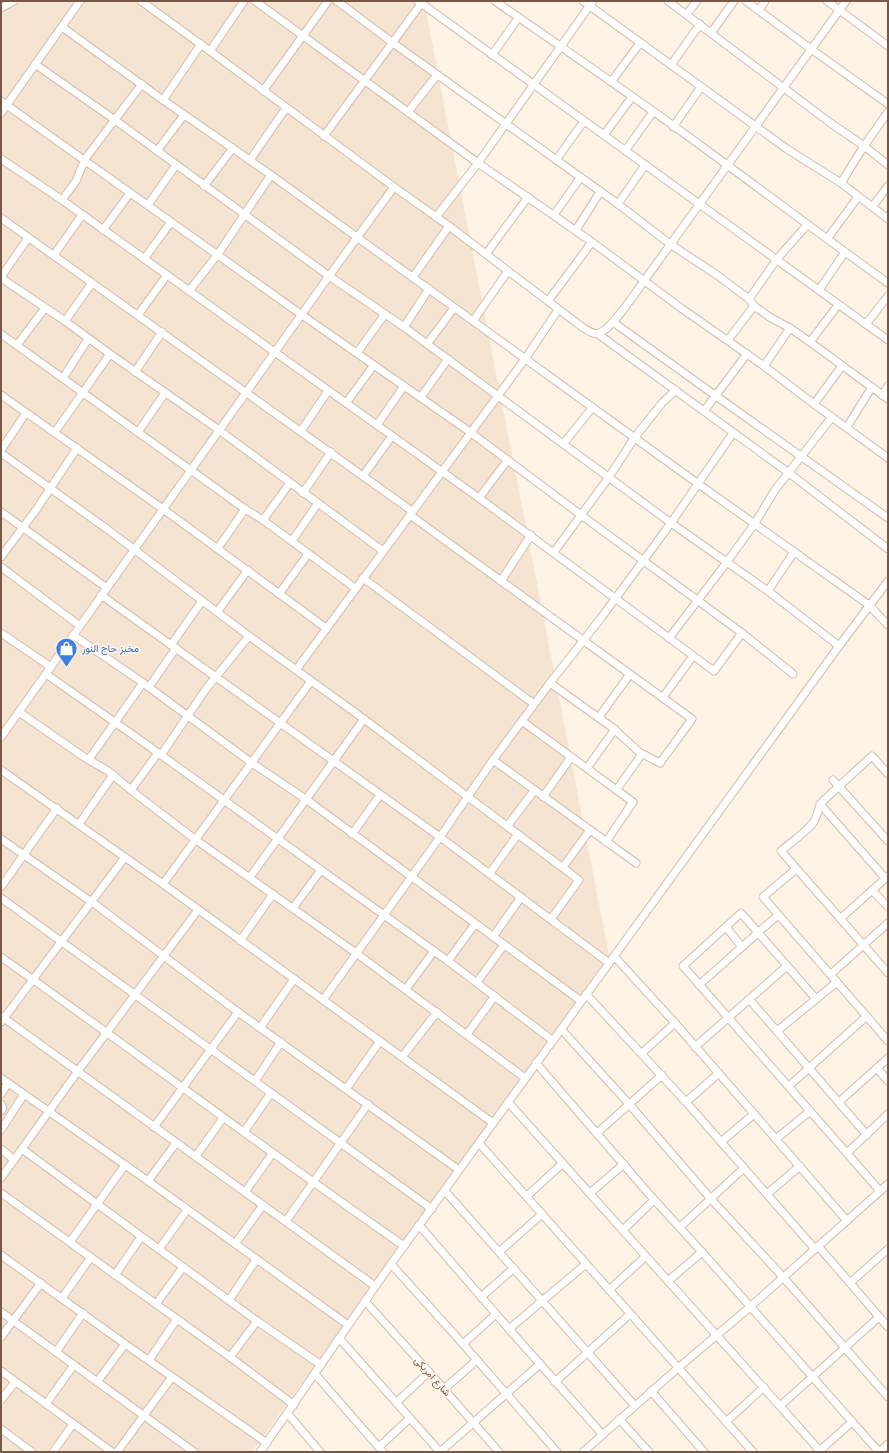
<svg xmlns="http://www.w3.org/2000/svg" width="889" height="1453" font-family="'Noto Sans',Vazirmatn,sans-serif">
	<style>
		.residential { fill: #f6e4d2 }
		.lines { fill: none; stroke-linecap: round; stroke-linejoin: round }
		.minor-casing { stroke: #d3bcac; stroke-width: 9 }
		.minor { stroke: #fff; stroke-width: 7 }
		.labels { text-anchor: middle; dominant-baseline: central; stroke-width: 3; stroke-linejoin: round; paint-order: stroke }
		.shop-label { font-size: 10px; fill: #366cbe; stroke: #fff7ec; text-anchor: start }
		.street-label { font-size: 10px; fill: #795747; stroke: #fff7ec }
	</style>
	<rect width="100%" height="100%" fill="#fef3e4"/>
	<polygon class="residential" points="1,1 424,1 610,960 252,1452 1,1452"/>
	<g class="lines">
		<defs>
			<g id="minor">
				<path d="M141 1 210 51 394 187 449 226 582 327C587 330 593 335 599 333 611 330 636 292 644 281L846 1"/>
				<polyline points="255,1 478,163 592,242 681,308 764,366 814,404 888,458"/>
				<polyline points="337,1 393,43 618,204 670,244 717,275 749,299 754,306 771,318 790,328 810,342 888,399"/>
				<polyline points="418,1 888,340"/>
				<path d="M495 1C564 49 633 96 700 145 763 191 825 238 888 283"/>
				<polyline points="583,1 787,149 841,183 888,219"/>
				<polyline points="668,1 829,122 864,146 888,165"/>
				<polyline points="746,1 811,49 888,104"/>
				<polyline points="827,1 888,46"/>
				<polyline points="1,8 14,1"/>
				<polyline points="759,10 765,1"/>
				<polyline points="687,14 697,1"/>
				<polyline points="62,27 163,100 271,175 697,483 869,605 888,625"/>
				<polyline points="711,33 734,1"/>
				<polyline points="210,51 244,1"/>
				<polyline points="492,55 519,17"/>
				<polyline points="35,64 115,120 329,276 404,327 671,523 768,591 839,646"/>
				<polyline points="671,65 700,24"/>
				<polyline points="611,82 640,43"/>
				<polyline points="263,91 328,1"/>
				<polyline points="163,100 201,44"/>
				<polyline points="1,101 302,315 470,432 581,515 742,633 793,674"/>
				<polyline points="408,112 437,75"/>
				<polyline points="1,113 80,1"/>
				<polyline points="673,127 701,87"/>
				<polyline points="604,135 632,97"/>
				<polyline points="324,136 423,1"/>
				<polyline points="157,151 184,115"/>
				<polyline points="625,151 653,112"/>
				<polyline points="1,159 62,200 479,498 714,671 742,633"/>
				<polyline points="250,160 286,108"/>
				<polyline points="556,160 584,121"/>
				<polyline points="841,183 864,146 888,112"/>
				<polyline points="204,186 233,148"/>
				<polyline points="62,200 76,181 85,159 142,84"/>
				<polyline points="618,204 645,165"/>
				<polyline points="148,205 176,165"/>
				<polyline points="873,206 888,186"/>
				<polyline points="554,215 580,178"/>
				<polyline points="436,217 478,163 593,1"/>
				<polyline points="1,218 412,511"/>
				<polyline points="103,230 130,193"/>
				<polyline points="576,230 600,192"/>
				<polyline points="827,239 858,197"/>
				<polyline points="486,254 528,197"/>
				<polyline points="54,255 82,215"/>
				<polyline points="144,259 171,222"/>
				<polyline points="1,277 28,238"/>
				<polyline points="413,277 449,226"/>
				<polyline points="1,278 65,321 110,354 219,430 383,551"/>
				<polyline points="819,290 845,252"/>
				<polyline points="189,291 218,254 271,175"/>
				<polyline points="749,299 777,259 807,225"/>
				<polyline points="548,301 592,242"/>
				<polyline points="138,315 167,275"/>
				<polyline points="65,321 92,283"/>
				<polyline points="473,321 508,271"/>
				<polyline points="613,322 716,396 888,518"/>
				<polyline points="866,324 888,296"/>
				<polyline points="404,327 429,289"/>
				<polyline points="1,334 245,509 263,520 355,588"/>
				<polyline points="598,334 789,473 888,549"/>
				<polyline points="728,340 754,306"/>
				<polyline points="810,342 838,305"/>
				<polyline points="427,344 454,308"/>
				<polyline points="17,345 45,308"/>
				<polyline points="357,353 385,314"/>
				<polyline points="764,366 790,328"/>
				<polyline points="135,372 162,332"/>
				<polyline points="63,378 88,339"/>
				<polyline points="1,395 163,509 326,628"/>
				<polyline points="882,395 888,386"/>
				<polyline points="421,397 448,359"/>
				<polyline points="346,403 374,365"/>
				<polyline points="814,404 842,366"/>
				<polyline points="704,411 747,354"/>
				<polyline points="377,425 404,386"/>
				<polyline points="847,427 872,387"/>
				<polyline points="301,431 328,391"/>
				<polyline points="55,432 110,354"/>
				<polyline points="138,432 165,393"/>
				<polyline points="564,443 592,408"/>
				<polyline points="1,450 26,413"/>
				<polyline points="1,453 107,529 249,636 364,719 579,880 551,919"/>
				<polyline points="363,476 392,436"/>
				<polyline points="303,493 331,452"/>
				<polyline points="479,498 507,461"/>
				<polyline points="1,512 107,588"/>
				<polyline points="410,515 692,719 660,763 639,752 613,728 550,683"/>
				<polyline points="263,520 290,483"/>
				<polyline points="292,541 318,503"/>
				<polyline points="218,548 245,509"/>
				<polyline points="554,552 609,477 635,437 662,403 676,390"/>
				<polyline points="1,557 36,510 77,448"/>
				<polyline points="1,567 80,626"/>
				<polyline points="363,578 534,704"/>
				<polyline points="501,581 531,535"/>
				<polyline points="768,591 794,552"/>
				<polyline points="279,594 308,554"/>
				<polyline points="101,595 440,837 609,963"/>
				<polyline points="217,612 248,570"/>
				<polyline points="1,633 51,667"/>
				<polyline points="73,635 139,680 252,763 307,800 581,1001"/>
				<polyline points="669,638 727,562 755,523 775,490 832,417"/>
				<polyline points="171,645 202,601"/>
				<polyline points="296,670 525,359 558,310"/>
				<polyline points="46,674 136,737 448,961 552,1040"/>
				<polyline points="149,687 176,648"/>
				<polyline points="663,697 693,656"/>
				<polyline points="19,712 84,757 108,771 137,795 196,840 356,953 525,1078"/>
				<polyline points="599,717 630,674"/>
				<polyline points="522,721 633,802 606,842"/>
				<polyline points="1,737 329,276 394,187"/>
				<polyline points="161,755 206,689 249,636"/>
				<polyline points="89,759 143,683"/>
				<polyline points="493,760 636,863"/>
				<polyline points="587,768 615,729"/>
				<polyline points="1,770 163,884 493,1123"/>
				<path d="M888 774 872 756 824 800C817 807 818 816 813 823 804 834 791 842 781 851L888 973"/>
				<polyline points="833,780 888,841"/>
				<polyline points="617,789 642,754"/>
				<polyline points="131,790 158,753"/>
				<polyline points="543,797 571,757"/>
				<polyline points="820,804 885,878"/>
				<polyline points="79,824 113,775"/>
				<polyline points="508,825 534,791"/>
				<polyline points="352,834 380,795"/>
				<polyline points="1,839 96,905 238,1012 459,1170"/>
				<polyline points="563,867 590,830"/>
				<polyline points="796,869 763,897 888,1041"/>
				<polyline points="490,873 518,834"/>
				<polyline points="250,877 364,719"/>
				<polyline points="163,884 311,681"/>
				<polyline points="1,887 57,808"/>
				<polyline points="872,890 888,907"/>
				<polyline points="1,898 432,1209"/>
				<polyline points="293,908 321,870"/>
				<polyline points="841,918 888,876"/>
				<polyline points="726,927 742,947"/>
				<polyline points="493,937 521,897"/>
				<polyline points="240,941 273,894"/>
				<polyline points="614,956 675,1023 847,1221"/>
				<path d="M1 957C136 1052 268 1152 404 1246"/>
				<polyline points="448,961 475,924"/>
				<polyline points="831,974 888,923"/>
				<polyline points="477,982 504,945"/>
				<polyline points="699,985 778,915"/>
				<polyline points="406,989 434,951"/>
				<polyline points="586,994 686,1102 815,1249"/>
				<polyline points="749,999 867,1135"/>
				<polyline points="816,999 741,913 683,966 880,1191"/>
				<polyline points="323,1000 440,837 493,760 550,683 601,618 671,523 733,433"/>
				<polyline points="1,1016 375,1286"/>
				<polyline points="1,1022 125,857"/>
				<polyline points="260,1028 294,979"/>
				<polyline points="561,1029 629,1104 711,1199 783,1277 888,1397"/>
				<polyline points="777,1031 837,982"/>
				<polyline points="467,1034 495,996"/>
				<polyline points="695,1047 787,966"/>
				<polyline points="642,1053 675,1023"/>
				<polyline points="402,1057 437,1012"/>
				<polyline points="536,1063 649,1194 702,1252 879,1452 888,1444"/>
				<polyline points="877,1068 888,1081"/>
				<polyline points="1,1078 148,1181 348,1325"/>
				<polyline points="255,1081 281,1042"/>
				<polyline points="789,1086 867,1016"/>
				<polyline points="346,1089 380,1041"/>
				<polyline points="1,1094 8,1083"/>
				<polyline points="508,1102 821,1452"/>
				<polyline points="686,1102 719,1073"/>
				<polyline points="839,1102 888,1058"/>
				<polyline points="1,1104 3,1108 1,1111"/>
				<polyline points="154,1127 238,1012"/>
				<polyline points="1,1130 24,1094"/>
				<polyline points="244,1132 271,1093"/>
				<polyline points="597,1133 662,1075"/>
				<polyline points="776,1139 810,1111"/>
				<polyline points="721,1142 754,1114"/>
				<polyline points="479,1143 753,1452"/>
				<polyline points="1,1149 14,1160"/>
				<polyline points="22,1149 257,1321 321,1365"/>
				<polyline points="847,1153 888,1114"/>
				<polyline points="196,1156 223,1118"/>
				<polyline points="1,1178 78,1071 198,910"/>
				<polyline points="148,1181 176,1143"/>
				<polyline points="445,1191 635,1406"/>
				<polyline points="245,1192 272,1154"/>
				<polyline points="1,1193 230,1357 294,1405"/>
				<polyline points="590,1193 624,1164"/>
				<polyline points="767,1194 800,1166"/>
				<polyline points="527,1196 563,1163"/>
				<polyline points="286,1221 368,1104"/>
				<polyline points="419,1225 509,1329 602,1434"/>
				<polyline points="680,1227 744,1168"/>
				<polyline points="623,1230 654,1200"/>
				<polyline points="70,1242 125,1165"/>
				<polyline points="235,1244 263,1205"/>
				<polyline points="818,1246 888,1327"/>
				<polyline points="159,1249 187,1210"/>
				<polyline points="499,1252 542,1214"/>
				<polyline points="1,1255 125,1344 267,1443"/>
				<polyline points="391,1264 463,1344 557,1452"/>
				<polyline points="115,1275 141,1237"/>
				<polyline points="668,1281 702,1252"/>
				<polyline points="850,1283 888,1249"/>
				<polyline points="609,1290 646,1256"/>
				<polyline points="481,1297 514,1268"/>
				<polyline points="62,1298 91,1257"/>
				<polyline points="229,1300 256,1260"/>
				<polyline points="365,1301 429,1372 499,1452"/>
				<polyline points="156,1304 183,1267"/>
				<polyline points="1,1312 194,1452"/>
				<polyline points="509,1329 586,1264"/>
				<polyline points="1,1337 41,1283"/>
				<polyline points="339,1338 440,1452"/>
				<polyline points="463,1344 496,1314"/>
				<polyline points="56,1352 83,1313"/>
				<polyline points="230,1357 257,1321"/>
				<polyline points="149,1360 177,1319"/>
				<polyline points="1,1371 112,1452"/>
				<polyline points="315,1374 383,1452"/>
				<polyline points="97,1382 125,1344"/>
				<polyline points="555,1382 630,1314"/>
				<polyline points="444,1389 477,1360"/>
				<polyline points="651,1391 704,1452"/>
				<polyline points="1,1400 15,1382"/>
				<polyline points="397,1402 429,1372"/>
				<polyline points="46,1404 74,1365"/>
				<polyline points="780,1406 879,1317"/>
				<polyline points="288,1414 320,1452"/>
				<polyline points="619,1419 649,1452"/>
				<polyline points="726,1422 764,1387"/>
				<polyline points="1,1429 32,1452"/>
				<polyline points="379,1447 410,1418"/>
				<polyline points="53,1452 73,1424"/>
				<polyline points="117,1452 172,1377"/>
				<polyline points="260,1452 391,1264 839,646 888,581"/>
				<polyline points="440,1452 540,1364"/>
				<polyline points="583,1452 678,1368 750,1307 888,1184"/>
				<polyline points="818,1452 852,1422"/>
			</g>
		</defs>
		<use href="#minor" class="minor-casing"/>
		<use href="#minor" class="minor"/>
	</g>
	<defs>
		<symbol id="shop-pin" viewBox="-11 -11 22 30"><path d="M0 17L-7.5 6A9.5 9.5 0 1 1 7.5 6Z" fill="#3f7fe0" stroke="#fff7ec"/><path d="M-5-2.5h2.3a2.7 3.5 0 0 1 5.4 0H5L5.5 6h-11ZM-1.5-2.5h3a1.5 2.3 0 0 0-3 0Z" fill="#fff"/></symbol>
	</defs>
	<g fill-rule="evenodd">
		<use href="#shop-pin" x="54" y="636" width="25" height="34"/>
	</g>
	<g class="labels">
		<g class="shop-label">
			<text x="82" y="648">مخبز حاج النور</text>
		</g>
		<g class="street-label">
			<text transform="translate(433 1376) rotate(48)">شارع امريكى</text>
		</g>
	</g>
	<rect width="889" height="1453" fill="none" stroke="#795747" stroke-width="4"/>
</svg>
